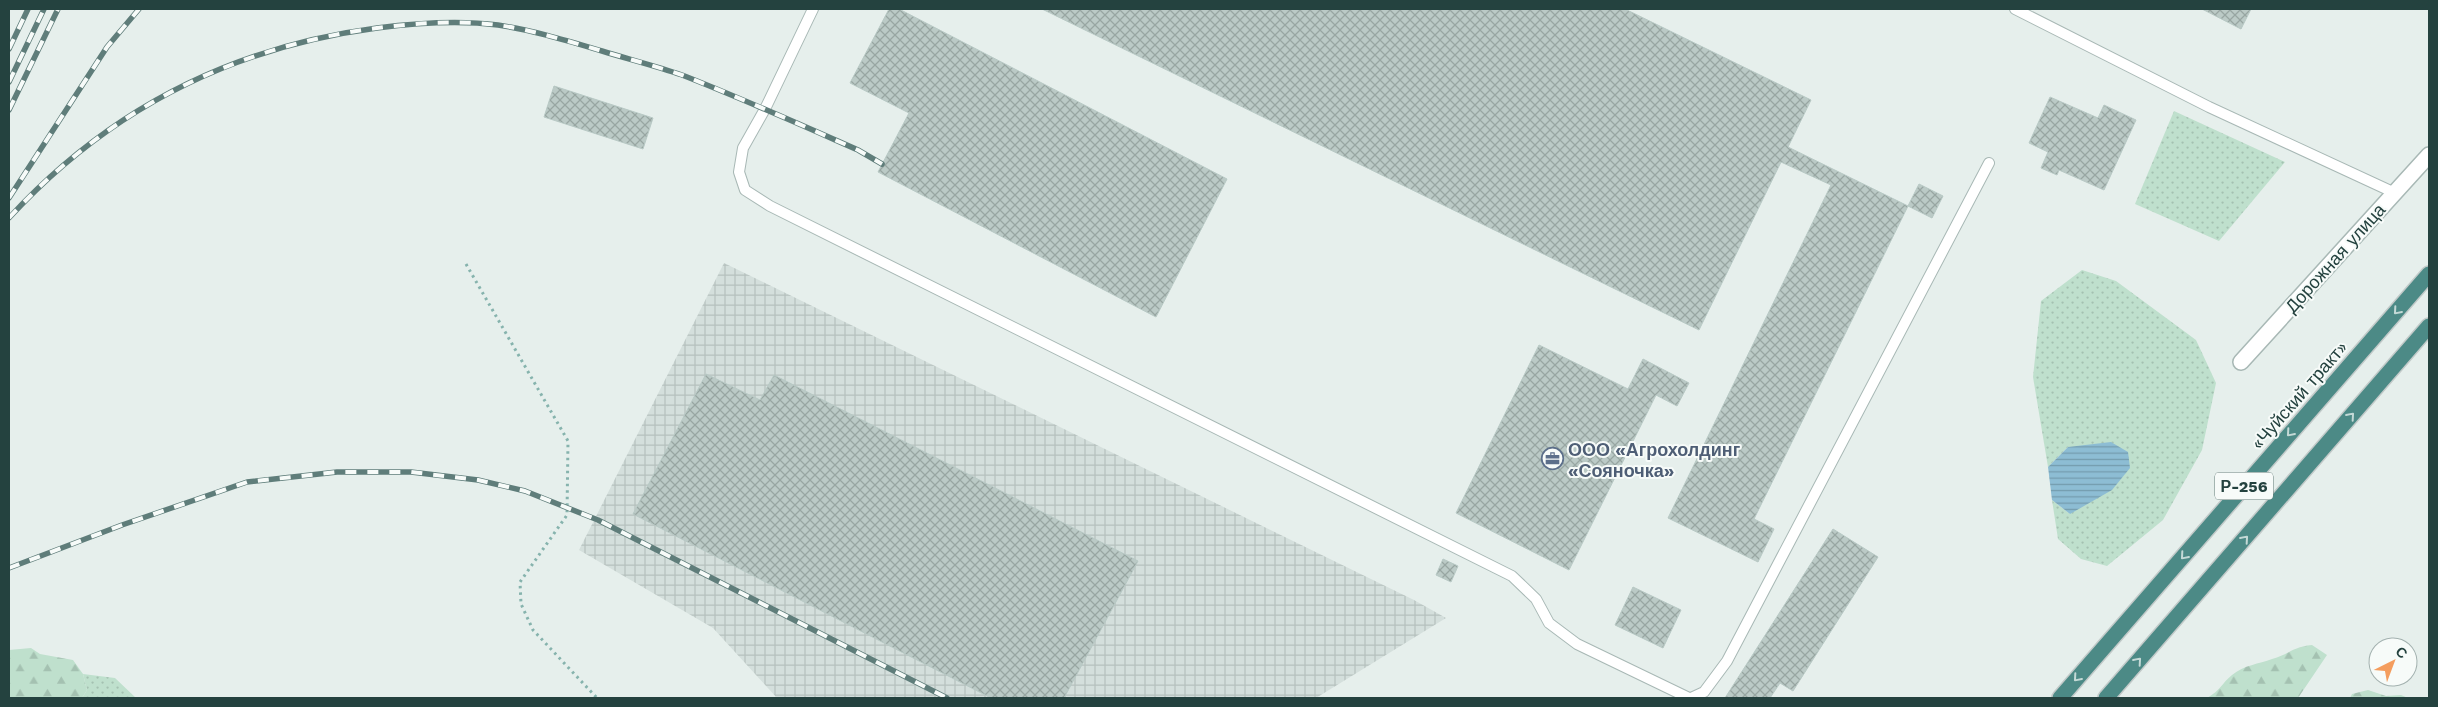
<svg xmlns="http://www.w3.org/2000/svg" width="2438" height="707" font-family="'Work Sans',sans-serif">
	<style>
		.industrial { fill: url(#industrial-grid) }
		.green { fill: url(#green-dots) }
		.forest { fill: url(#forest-firs) }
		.water { fill: url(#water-rules) }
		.building { fill: url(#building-cross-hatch); stroke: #b8c9c5 }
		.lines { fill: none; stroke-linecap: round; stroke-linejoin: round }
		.service-casing { stroke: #a8b8b5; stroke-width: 12 }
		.minor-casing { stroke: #a8b8b5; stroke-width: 18 }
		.trunk-casing { stroke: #c2cac9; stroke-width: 18 }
		.path { stroke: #86b3ad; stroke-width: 3; stroke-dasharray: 2.5 4; stroke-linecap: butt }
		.service { stroke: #fff; stroke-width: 10 }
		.minor { stroke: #fff; stroke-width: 15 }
		.trunk { stroke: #4c8a86; stroke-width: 15 }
		.rail-casing { stroke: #5f7d7a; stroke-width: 5.5 }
		.rail { stroke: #f7fbf9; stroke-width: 4; stroke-dasharray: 11; stroke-linecap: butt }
		.oneway { stroke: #c4d9d6 }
		.labels { text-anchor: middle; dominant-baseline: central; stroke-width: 4; stroke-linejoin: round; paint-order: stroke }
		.shield { fill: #f7fbf9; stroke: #637a77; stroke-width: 1 }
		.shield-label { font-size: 16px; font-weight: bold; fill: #24423f }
		.street-label { font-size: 18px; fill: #24423f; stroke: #f7fbf9 }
		.service-label { font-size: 18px; font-weight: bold; fill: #4e5e75; stroke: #f7fbf9; text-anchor: start }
	</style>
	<defs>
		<pattern id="industrial-grid" width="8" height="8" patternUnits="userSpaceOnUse" patternTransform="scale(1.25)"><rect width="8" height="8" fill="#d4dfdc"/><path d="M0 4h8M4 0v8" fill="none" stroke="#b6c1be"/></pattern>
		<pattern id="green-dots" width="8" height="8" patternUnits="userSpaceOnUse" patternTransform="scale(1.25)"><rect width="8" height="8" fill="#bfe0cd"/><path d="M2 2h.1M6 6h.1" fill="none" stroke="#a4c1b1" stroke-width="1.8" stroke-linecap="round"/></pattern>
		<pattern id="forest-firs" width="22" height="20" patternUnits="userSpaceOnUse" patternTransform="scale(1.25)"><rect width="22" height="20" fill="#bfe0cd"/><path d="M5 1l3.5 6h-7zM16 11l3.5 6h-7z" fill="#a4c1b1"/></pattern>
		<pattern id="water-rules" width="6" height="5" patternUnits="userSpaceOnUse" patternTransform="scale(1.25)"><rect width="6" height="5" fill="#8dbdd4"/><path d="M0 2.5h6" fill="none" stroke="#739bad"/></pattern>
		<pattern id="building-cross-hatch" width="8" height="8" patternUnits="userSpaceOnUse" patternTransform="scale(1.25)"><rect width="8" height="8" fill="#bbcac6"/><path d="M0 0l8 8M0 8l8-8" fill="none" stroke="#98a6a2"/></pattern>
	</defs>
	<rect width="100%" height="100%" fill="#e6efec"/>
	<polygon class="industrial" points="724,263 1414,600 1446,618 1316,698 777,698 713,628 579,550"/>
	<g class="green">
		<polygon points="2174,111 2285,162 2219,241 2135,204"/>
		<polygon points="2082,270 2116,281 2196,340 2216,383 2202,450 2163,520 2107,566 2081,559 2058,539 2052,500 2070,514 2068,447 2048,467 2033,377 2041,301"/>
		<polygon points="83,674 115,678 136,698 82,698 87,690"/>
	</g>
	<g class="forest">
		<path d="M2312 645 2327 655 2298 698H2207C2221 690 2222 683 2232 675 2244 665 2259 664 2272 659 2290 654 2292 647 2312 645Z"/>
		<polygon points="31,648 40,654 73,660 83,674 87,690 82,698 9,698 9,650"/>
		<polygon points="2368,690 2386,696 2401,695 2408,698 2350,698 2352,694"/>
	</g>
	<polygon class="water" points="2111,442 2128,452 2130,468 2112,490 2070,514 2052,500 2048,467 2068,447"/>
	<g class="building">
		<polygon points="889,9 899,9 1227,179 1156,317 878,172 909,113 850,83"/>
		<polygon points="1042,9 1625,9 1811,100 1788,147 1908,206 1754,519 1774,529 1758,562 1668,518 1831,185 1781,162 1699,330"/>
		<polygon points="2202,9 2251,9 2241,29"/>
		<polygon points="554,86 653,118 643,149 544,117"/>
		<polygon points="2050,97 2098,118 2104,105 2136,120 2104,190 2059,170 2057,175 2041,168 2048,152 2029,143"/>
		<polygon points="1919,184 1943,196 1932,218 1908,206"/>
		<polygon points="1539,345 1628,389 1643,359 1689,383 1677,406 1656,395 1569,570 1456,513"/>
		<polygon points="706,374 760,400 774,375 1138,561 1064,698 991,698 633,514"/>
		<polygon points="1833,529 1878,557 1793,691 1780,683 1770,698 1725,698"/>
		<polygon points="1443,559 1458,566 1451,582 1436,575"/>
		<polygon points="1633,587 1681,610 1663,648 1615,625"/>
	</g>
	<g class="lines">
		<defs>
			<g id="service">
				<polyline points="813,9 765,109 743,148 739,172 745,190 770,206 1512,576 1536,599 1549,623 1577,644 1689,698"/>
				<polyline points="2015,9 2209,107 2395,193"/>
				<polyline points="1691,698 1704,692 1727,661 1989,163"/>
			</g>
			<polyline id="minor" points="2241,362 2429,155"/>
			<g id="trunk">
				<polyline points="2060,698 2429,274"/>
				<polyline points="2106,698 2429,326"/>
			</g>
		</defs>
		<use href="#service" class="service-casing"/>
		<use href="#minor" class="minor-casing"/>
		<use href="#trunk" class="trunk-casing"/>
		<polyline class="path" points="466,264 568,441 567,515 520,582 521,604 533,630 597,698"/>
		<use href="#service" class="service"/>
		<use href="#minor" class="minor"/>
		<use href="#trunk" class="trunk"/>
		<defs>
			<g id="rail">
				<polyline points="9,49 28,9"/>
				<polyline points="9,82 44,9"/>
				<polyline points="9,110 58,9"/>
				<polyline points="9,198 107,47 139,9"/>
				<path d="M9 218C108 110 232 47 377 28 416 23 458 20 498 25 532 30 568 41 602 51 628 59 656 66 682 75 741 98 799 124 858 150L882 164"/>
				<polyline points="9,568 122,525 247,482 337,472 411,472 478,480 525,491 598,520 947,698"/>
			</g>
		</defs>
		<use href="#rail" class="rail-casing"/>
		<use href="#rail" class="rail"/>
	</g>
	<defs><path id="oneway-chevron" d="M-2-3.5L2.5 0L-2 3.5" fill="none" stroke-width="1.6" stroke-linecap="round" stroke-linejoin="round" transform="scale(1.25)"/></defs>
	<g class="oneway">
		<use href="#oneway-chevron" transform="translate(2397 311) rotate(131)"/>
		<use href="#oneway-chevron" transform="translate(2351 416) rotate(-49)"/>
		<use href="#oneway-chevron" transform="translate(2290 433) rotate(131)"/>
		<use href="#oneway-chevron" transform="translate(2245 539) rotate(-49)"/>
		<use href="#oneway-chevron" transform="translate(2184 556) rotate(131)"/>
		<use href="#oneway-chevron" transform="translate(2138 661) rotate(-49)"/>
		<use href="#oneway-chevron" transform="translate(2077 678) rotate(131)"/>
	</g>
	<defs>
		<symbol id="office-ring" viewBox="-11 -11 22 22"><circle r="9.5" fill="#f7fbf9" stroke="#5c6f8a" stroke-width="1.5"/><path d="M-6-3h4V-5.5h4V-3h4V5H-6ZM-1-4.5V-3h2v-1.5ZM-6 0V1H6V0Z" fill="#5c6f8a"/></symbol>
	</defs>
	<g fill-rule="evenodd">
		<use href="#office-ring" x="1540" y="446" width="25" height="25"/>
	</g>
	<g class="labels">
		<rect class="shield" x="2215" y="472.5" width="58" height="27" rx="4"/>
		<g class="shield-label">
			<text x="2244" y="486">Р-256</text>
		</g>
		<g class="street-label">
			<text transform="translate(2335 258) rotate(-48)">Дорожная улица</text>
			<text transform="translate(2299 395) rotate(-49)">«Чуйский тракт»</text>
		</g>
		<g class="service-label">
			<text x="1568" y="449">ООО «Агрохолдинг<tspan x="1568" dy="21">«Сояночка»</tspan></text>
		</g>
	</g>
	<rect width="2438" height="707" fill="none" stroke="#24423f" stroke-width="20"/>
	<g transform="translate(2393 662) rotate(42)"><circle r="24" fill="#f7fbf9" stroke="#a3b1af"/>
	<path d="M0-4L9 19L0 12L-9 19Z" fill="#f49d5e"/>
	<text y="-8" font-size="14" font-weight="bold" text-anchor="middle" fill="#24423f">С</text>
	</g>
</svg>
